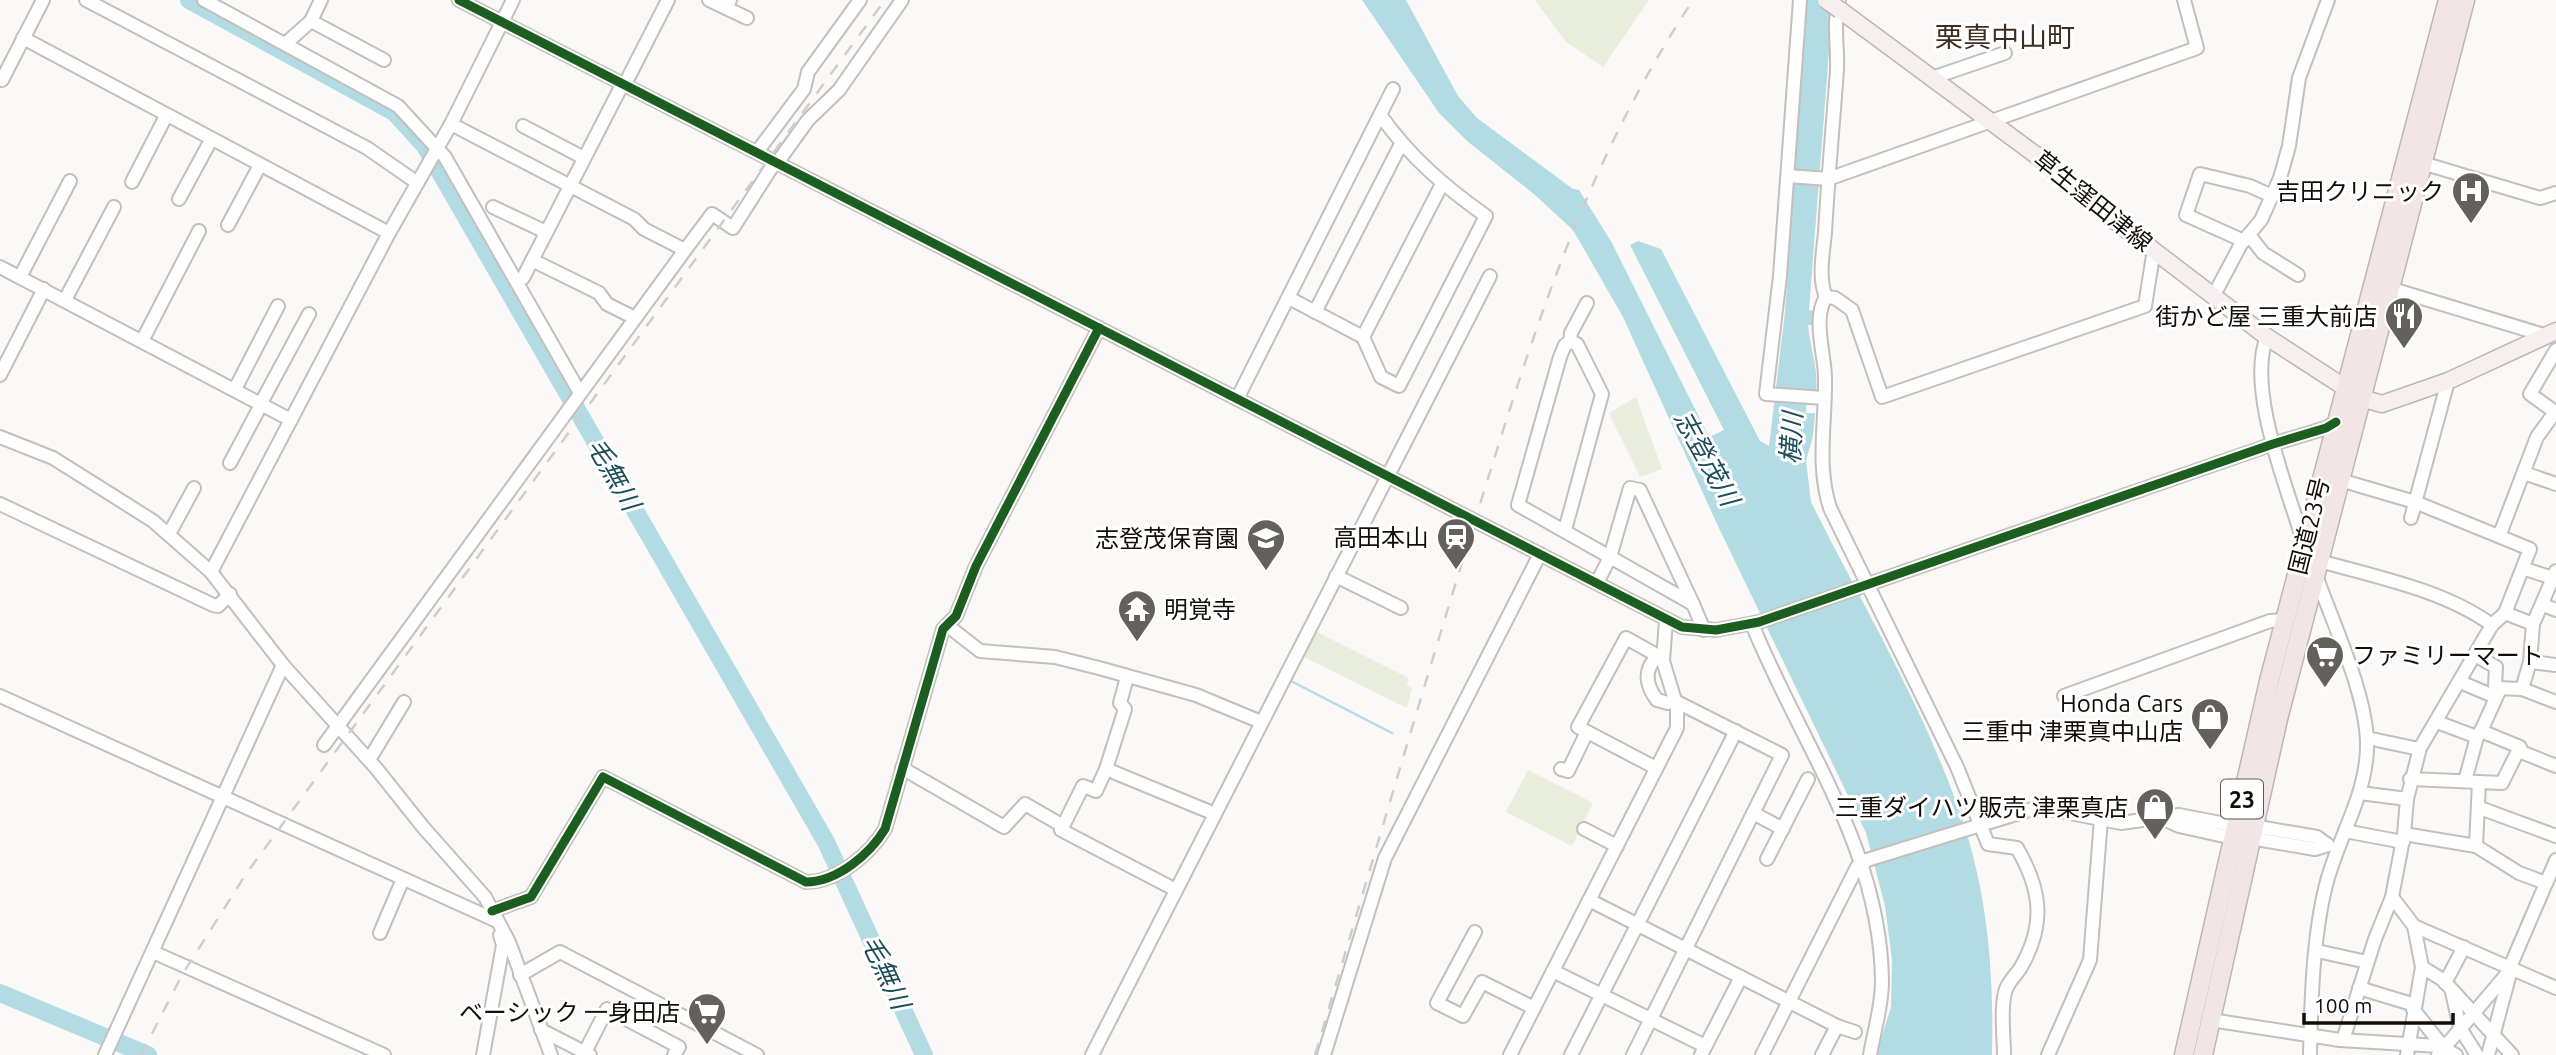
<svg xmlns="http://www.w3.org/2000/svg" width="2556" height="1055" font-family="Ubuntu,'Noto Sans JP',sans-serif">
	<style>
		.green { fill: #e9eddb }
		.water { fill: #b2dbe4 }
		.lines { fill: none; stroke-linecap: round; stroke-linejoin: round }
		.stream { stroke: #b2dbe4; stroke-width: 2.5 }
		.river { stroke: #b2dbe4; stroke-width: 18 }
		.minor-casing { stroke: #c3bfba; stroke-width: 16 }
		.major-casing { stroke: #c2b3b4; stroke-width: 19 }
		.highway-casing { stroke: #c2b3b4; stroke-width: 21 }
		.minor { stroke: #fefefe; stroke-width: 12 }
		.major { stroke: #f7efef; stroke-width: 16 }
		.highway { stroke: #f2e5e6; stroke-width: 18 }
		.rail { stroke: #cecdcc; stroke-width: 2.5; stroke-dasharray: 12 12; stroke-linecap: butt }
		.major-bridge-casing { stroke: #c2b3b4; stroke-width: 19; stroke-linecap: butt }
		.major-bridge { stroke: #f7efef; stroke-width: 16 }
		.cycleway-casing { stroke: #fff; stroke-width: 13 }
		.cycleway { stroke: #1b5e20; stroke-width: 9 }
		.labels { text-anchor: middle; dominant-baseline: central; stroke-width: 6; stroke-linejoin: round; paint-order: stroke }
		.shield { fill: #fff; stroke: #5a5651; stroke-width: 2 }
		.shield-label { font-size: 23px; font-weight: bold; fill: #130d07 }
		.poi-label { font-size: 24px; fill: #130d07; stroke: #fff; text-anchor: end }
		.street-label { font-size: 24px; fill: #130d07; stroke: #fff }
		.water-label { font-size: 26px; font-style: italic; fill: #1b4e59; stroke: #fff }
		.quarter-label { font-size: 28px; fill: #3d2f1f; stroke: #fff }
	</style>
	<rect width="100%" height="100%" fill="#fbf9f7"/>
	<g class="green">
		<polygon points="1535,0 1649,0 1603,67 1565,41"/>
		<polygon points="1636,397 1662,469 1640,477 1609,413"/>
		<polygon points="1313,630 1409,678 1407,685 1412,688 1407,708 1300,655"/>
		<polygon points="1528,770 1593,803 1572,846 1506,812"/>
	</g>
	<path class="water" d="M1362 0H1406L1458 96 1477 118 1573 189 1579 190 1612 243 1709 437 1724 430 1630 245 1638 241 1661 249 1760 441 1769 446 1785 312 1807 0H1833L1809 310 1813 311 1812 325H1808C1810 348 1819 370 1816 392H1807L1806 413H1815L1813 436 1806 461 1811 502C1862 604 1926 711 1962 819 1988 895 1994 975 1992 1055H1876L1891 1007 1892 960 1885 906 1866 833 1717 524 1623 317 1573 230 1535 195 1467 141 1439 113Z"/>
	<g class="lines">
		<polyline class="stream" points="1289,680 1392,733"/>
		<g class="river">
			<polyline points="189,0 394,112 425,146 826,842 924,1055"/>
			<polyline points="0,993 148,1055"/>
		</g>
		<defs>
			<g id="minor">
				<polyline points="86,0 367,148 416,182"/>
				<polyline points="204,0 398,106 445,157 580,393"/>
				<polyline points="459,0 1682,627 1716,630 1759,622 2273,444 2326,428 2336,422"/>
				<polyline points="709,0 726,8 730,0"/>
				<polyline points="1800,0 1780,276 1766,394 1824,398"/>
				<polyline points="726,8 747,18"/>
				<polyline points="311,21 384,60"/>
				<polyline points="23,38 389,233"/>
				<polyline points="285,44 311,21 321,0"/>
				<polyline points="1932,78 2005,53"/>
				<polyline points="2,80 43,0"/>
				<polyline points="625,84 668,0"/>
				<polyline points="451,124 634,219 644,229 685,250 712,214 733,228 775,162"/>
				<polyline points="523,126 584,158"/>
				<polyline points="757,152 804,89 808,72 860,0"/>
				<polyline points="777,163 808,120 839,90 902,0"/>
				<polyline points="2422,163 2540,198 2556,193"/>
				<polyline points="1788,176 1828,179 2197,48 2184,0"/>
				<polyline points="132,182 166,116"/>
				<polyline points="179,199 211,140"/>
				<polyline points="493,207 546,232"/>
				<polyline points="228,225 260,165"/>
				<polyline points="2249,235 2263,253 2298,275"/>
				<polyline points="2244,241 2186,215 2200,174 2250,186 2272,196"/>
				<polyline points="532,260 599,293 607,304 635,318"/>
				<polyline points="0,267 291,420"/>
				<polyline points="20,277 70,181"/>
				<polyline points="523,278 623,83"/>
				<polyline points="2389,288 2547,336"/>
				<polyline points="2214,295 2241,244 2261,220 2280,178 2289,146 2299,78 2328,0"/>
				<path d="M1826 297C1818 279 1823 252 1825 233 1828 178 1833 124 1837 70 1838 47 1833 23 1839 0"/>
				<polyline points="1289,298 1363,337 1442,184"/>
				<polyline points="65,300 114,207"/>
				<polyline points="1315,312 1401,144"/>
				<path d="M1363 337 1381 377 1399 386 1486 216C1445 187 1410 157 1381 116"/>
				<path d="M2267 337C2247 386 2284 480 2300 531"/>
				<polyline points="142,341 199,231"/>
				<polyline points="1570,342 1571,333 1587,303"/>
				<polyline points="0,375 44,289"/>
				<polyline points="235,389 278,306"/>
				<polyline points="1237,399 1393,89"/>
				<polyline points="261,403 309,314"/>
				<polyline points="0,437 53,458 115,497 153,521 211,572 283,665 376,768 423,827 485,897 509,942 551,1055"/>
				<polyline points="230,463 262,403"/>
				<polyline points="2524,473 2556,484"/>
				<polygon points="1630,488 1640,490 1693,604 1610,557"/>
				<polyline points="0,504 213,605 218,606 230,594"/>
				<polyline points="2411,518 2448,381"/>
				<polyline points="1565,530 1602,394 1577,344 1570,342 1565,345 1560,357 1518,505 1610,557 1597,583"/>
				<polyline points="169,534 194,488"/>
				<polyline points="2500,534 2537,437 2555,412 2530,394 2556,350"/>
				<path d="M2320 561C2376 577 2444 590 2492 625L2505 613 2530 549 2415 502 2340 480"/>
				<polyline points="2525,569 2553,578"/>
				<polyline points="211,572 389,233 451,124 513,0"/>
				<polyline points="1336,576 1401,608"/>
				<polyline points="1693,604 1704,630"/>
				<polyline points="2543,605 2556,610"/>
				<polyline points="2505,613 2533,624 2556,571"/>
				<path d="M1752 624C1800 743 1881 848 1882 982 1882 1006 1874 1031 1870 1055"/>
				<polyline points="948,626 980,651 1055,657 1099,668 1196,695 1261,722"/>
				<polyline points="2475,655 2496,667 2495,685 2497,688 2522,689 2530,662 2533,624"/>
				<polyline points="2530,662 2556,665"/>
				<polyline points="2460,682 2496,697"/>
				<polyline points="2522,689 2556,702"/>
				<polyline points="0,696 497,921"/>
				<polyline points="2064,696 2270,621 2285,620"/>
				<polyline points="2437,722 2477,737 2481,731"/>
				<polyline points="2367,738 2419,749"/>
				<polyline points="324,745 685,250"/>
				<polyline points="2519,751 2556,766"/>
				<polyline points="369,760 404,702"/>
				<polyline points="902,768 1004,827 1025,804 1063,826"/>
				<polyline points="1656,768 1578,727 1626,638 1662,658"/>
				<polyline points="1106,769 1125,709 1120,703 1127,677"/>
				<polyline points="1561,769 1568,771 1587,732"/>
				<polyline points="2410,779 2502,783 2520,747 2481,731 2500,689"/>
				<polyline points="2465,781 2477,737"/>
				<polyline points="2407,799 2420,748 2492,625"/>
				<polyline points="2480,808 2556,836"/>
				<polyline points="1753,813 1783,829"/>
				<polyline points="2164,819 2179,826 2233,838"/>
				<polyline points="2253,826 2317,837 2328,845"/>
				<polyline points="1584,829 1617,846"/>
				<polyline points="2345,831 2403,842"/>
				<polyline points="2404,834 2476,846 2519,873 2546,883"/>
				<polyline points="2250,838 2315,849 2328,845"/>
				<polyline points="2476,846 2479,782"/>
				<polyline points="1767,859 1808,779"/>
				<polyline points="1176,890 1061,830 1083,786 1096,791 1106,769 1215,814"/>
				<polyline points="2392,897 2414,926 2422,967 2407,1055"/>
				<polyline points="1589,900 1837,1026 1855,1032"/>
				<path d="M492 911 531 897 603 777 806 882C837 882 870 854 885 829L943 629 956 616 976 566 1099 328"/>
				<polyline points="2414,926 2556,988"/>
				<polyline points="1475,932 1437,1003 1463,1016 1482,982 1534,1008"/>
				<polyline points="380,933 403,879"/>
				<polyline points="2317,951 2367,962"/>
				<polyline points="153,952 384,1055"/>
				<polyline points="2422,967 2443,980 2512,1055"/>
				<polyline points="1553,971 1705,1046"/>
				<polyline points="520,975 560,952 757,1055"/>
				<polyline points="2445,983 2464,947"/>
				<polyline points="2359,988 2415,1005"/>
				<polyline points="2452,992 2460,1028 2477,1055"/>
				<polyline points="2413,1009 2444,1048"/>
				<polyline points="2211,1020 2340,1040 2439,1046 2456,1055"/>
				<polyline points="541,1030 590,1055"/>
				<polyline points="2343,1040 2375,939 2392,897 2404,834 2407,799 2360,793"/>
				<polyline points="585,1052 607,1009 679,1047 674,1055"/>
				<polyline points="105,1055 283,665"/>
				<polyline points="483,1055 503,945 500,935"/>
				<polyline points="1092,1055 1490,276"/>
				<polyline points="1324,1055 1385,858 1540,554"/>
				<polyline points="1510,1055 1677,728 1677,707 1663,661 1666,620"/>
				<polyline points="1571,1055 1736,731"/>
				<path d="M1633 1055 1782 755 1675 701 1668 703 1657 700C1647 687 1643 672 1655 659L1662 658"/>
				<polyline points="1701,1055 1741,977"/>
				<polyline points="1762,1055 1857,867 1867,860 2039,807 2121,823 2179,815 2236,826"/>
				<polyline points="1822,1055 1837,1026"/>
				<path d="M2004 1055C2004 1036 2000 1007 2006 989 2009 981 2017 974 2021 967 2046 924 2041 889 2017 848L1988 844 1957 767 1830 508C1816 465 1826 422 1825 378 1825 354 1812 319 1826 297L1835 298 1852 310 1882 397 2145 306 2154 249"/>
				<polyline points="2048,1055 2090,960 2101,819"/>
				<path d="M2310 1055C2311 1002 2313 936 2326 885 2338 837 2368 794 2367 743 2366 692 2333 624 2316 575"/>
				<polyline points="2438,1055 2507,974 2556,860"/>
				<polyline points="2488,1055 2511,970"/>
			</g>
			<polyline id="major" points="1840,10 2048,164 2081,195 2267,337 2361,398 2382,404 2448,381 2556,331"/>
			<g id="highway">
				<polyline points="2184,1055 2269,681 2448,0"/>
				<polyline points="2203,1055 2278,719 2465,0"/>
			</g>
		</defs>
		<use href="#minor" class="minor-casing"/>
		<use href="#major" class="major-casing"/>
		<use href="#highway" class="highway-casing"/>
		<use href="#minor" class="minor"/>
		<use href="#major" class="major"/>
		<use href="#highway" class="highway"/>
		<g class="rail">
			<polyline points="141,1055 182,975 246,874 885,0"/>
			<path d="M1315 1055C1367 880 1418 705 1472 530 1531 340 1582 168 1693 0"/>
		</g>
		<defs>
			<polyline id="major-bridge" points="1826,0 1840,10"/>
		</defs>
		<use href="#major-bridge" class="major-bridge-casing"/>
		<use href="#major-bridge" class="major-bridge"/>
		<defs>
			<g id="cycleway">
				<polyline points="459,0 1682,627 1716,630 1759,622 2273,444 2326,428 2336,422"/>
				<path d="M492 911 531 897 603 777 806 882C837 882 870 854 885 829L943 629 956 616 976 566 1099 328"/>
			</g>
		</defs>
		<use href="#cycleway" class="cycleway-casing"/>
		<use href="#cycleway" class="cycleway"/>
	</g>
	<defs>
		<symbol id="hospital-pin" viewBox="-11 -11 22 30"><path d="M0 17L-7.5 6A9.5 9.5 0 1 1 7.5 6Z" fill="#64605b" stroke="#fff"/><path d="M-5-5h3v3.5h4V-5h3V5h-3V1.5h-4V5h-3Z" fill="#fff"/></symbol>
		<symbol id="restaurant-pin" viewBox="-11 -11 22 30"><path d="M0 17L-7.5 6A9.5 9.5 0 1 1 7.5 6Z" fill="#64605b" stroke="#fff"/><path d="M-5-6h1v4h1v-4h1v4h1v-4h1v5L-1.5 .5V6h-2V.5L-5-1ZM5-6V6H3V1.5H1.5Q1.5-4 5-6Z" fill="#fff"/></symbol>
		<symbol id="station-pin" viewBox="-11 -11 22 30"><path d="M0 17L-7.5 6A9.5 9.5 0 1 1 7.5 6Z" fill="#64605b" stroke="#fff"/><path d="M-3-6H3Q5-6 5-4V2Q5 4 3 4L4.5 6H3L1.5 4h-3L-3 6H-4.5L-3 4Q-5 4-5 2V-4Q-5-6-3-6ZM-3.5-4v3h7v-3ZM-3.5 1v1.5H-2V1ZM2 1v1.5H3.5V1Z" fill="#fff"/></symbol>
		<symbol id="school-pin" viewBox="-11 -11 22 30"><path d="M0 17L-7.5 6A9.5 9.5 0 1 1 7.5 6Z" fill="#64605b" stroke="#fff"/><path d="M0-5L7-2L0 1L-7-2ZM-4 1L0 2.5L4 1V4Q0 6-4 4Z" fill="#fff"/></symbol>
		<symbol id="temple-pin" viewBox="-11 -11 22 30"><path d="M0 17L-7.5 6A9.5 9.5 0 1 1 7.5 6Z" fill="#64605b" stroke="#fff"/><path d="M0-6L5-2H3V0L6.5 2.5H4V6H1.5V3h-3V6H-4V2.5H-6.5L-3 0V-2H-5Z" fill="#fff"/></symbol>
		<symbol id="supermarket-pin" viewBox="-11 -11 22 30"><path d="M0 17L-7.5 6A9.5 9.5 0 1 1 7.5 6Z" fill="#64605b" stroke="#fff"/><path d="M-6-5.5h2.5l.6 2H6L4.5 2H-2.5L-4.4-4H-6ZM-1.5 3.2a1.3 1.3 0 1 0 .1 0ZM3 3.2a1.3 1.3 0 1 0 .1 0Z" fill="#fff"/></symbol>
		<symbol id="shop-pin" viewBox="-11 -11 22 30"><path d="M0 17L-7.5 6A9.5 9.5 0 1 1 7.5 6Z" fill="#64605b" stroke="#fff"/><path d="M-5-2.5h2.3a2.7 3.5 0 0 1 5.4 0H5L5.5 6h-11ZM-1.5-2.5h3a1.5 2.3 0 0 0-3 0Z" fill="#fff"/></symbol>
	</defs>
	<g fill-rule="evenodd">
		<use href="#hospital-pin" x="2449" y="169" width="44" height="60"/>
		<use href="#restaurant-pin" x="2382" y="294" width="44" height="60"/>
		<use href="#station-pin" x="1434" y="515" width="44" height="60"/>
		<use href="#school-pin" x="1244" y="516" width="44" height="60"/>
		<use href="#temple-pin" x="1115" y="587" width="44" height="60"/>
		<use href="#supermarket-pin" x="2303" y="633" width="44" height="60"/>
		<use href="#shop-pin" x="2188" y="695" width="44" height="60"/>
		<use href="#shop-pin" x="2133" y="785" width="44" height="60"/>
		<use href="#supermarket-pin" x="685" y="990" width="44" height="60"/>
	</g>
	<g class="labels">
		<rect class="shield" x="2221" y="779.5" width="42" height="39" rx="5"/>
		<g class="shield-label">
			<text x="2242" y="799">23</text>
		</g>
		<g class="poi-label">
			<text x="2444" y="191">吉田クリニック</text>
			<text x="2377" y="316">街かど屋 三重大前店</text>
			<text x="1429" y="537">高田本山</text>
			<text x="1239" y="538">志登茂保育園</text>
			<text x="1164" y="609" text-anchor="start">明覚寺</text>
			<text x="2352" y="655" text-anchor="start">ファミリーマート</text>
			<text x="2183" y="703">Honda Cars<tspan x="2183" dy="28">三重中 津栗真中山店</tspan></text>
			<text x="2128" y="807">三重ダイハツ販売 津栗真店</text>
			<text x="680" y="1012">ベーシック 一身田店</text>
		</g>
		<g class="street-label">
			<text transform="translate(2093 201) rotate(39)">草生窪田津線</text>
			<text transform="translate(2309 526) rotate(-76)">国道23号</text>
		</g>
		<g class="water-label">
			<text transform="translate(1791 438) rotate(-87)">横川</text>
			<text transform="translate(1707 458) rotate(61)">志登茂川</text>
			<text transform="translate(614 474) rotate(60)">毛無川</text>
			<text transform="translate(886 972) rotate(65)">毛無川</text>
		</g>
		<g class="quarter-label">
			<text x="2005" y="36">栗真中山町</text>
		</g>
	</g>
	<path d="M2304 1013v10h149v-10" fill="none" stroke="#130d07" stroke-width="3.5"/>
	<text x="2314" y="1013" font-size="21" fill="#130d07" stroke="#ffffff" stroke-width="5" paint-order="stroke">100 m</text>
</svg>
